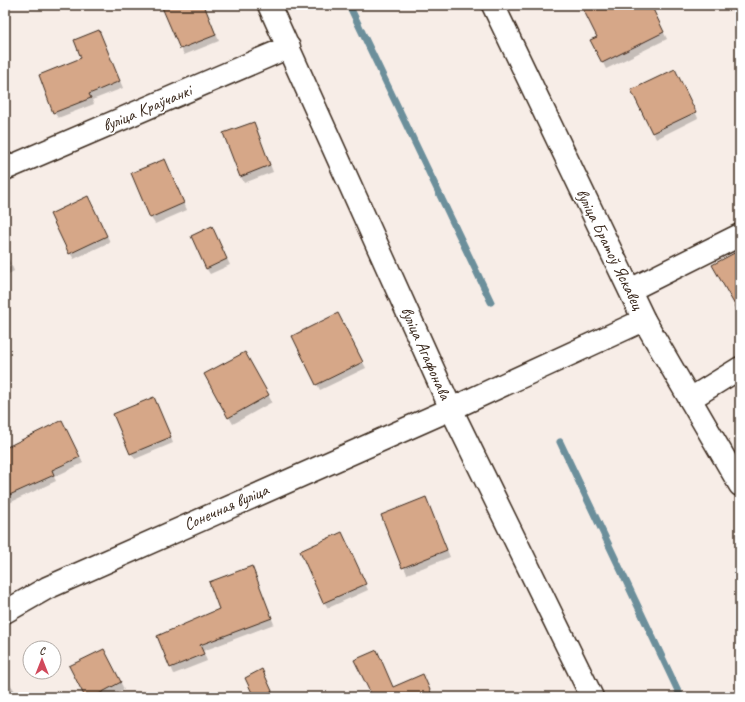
<svg xmlns="http://www.w3.org/2000/svg" width="745" height="702" font-family="Caveat,sans-serif">
	<style>
		.shadow { fill: #0003 }
		.lines { fill: none; stroke-linecap: round; stroke-linejoin: round }
		.stream { stroke: #6c8f9b; stroke-width: 7 }
		.building { fill: #d6a788; stroke: #3b2a1e }
		.minor-casing { stroke: #3b2a1e; stroke-width: 25 }
		.minor { stroke: #fff; stroke-width: 22 }
		.labels { text-anchor: middle; dominant-baseline: central; stroke-width: 3.5; stroke-linejoin: round; paint-order: stroke }
		.street-label { font-size: 17px; fill: #3b2a1e; stroke: #fff }
	</style>
	<rect width="100%" height="100%" fill="#f7ede7"/>
	<filter id="ink" filterUnits="userSpaceOnUse"><feTurbulence type="fractalNoise" baseFrequency=".025" numOctaves="2"/><feDisplacementMap in="SourceGraphic" scale="8" xChannelSelector="R" yChannelSelector="G"/><feConvolveMatrix kernelMatrix="1 2 1 2 8 2 1 2 1" color-interpolation-filters="sRGB"/></filter>
	<g filter="url(#ink)">
		<g class="shadow">
			<polygon points="163,5 204,5 219,41 184,55"/>
			<polygon points="582,5 638,5 656,17 667,39 606,69 603,63 598,37"/>
			<polygon points="99,31 123,88 92,100 94,104 58,118 54,112"/>
			<polygon points="678,77 698,118 656,139 653,132"/>
			<polygon points="254,123 273,172 244,183 241,177"/>
			<polygon points="168,166 187,210 155,224 151,218"/>
			<polygon points="88,197 110,242 74,259 70,253"/>
			<polygon points="215,233 230,265 210,274 206,268"/>
			<polygon points="5,252 11,264 5,267"/>
			<polygon points="12,266 14,271 5,276 5,269"/>
			<polygon points="341,320 366,368 320,390 317,384"/>
			<polygon points="245,353 272,402 233,424 205,375"/>
			<polygon points="157,404 173,443 135,459 131,453"/>
			<polygon points="65,427 83,463 54,477 56,481 5,505 5,451"/>
			<polygon points="426,499 450,557 407,574 382,516"/>
			<polygon points="342,533 368,590 328,608 324,602"/>
			<polygon points="251,567 274,624 203,651 207,661 174,674 158,636 220,610"/>
			<polygon points="107,656 124,689 108,697 86,697"/>
			<polygon points="262,671 266,677 275,697 255,697"/>
			<polygon points="8,681 19,697 5,697 5,683"/>
		</g>
		<g class="lines">
			<g class="stream">
				<polyline points="351,9 491,302"/>
				<polyline points="560,442 681,697"/>
			</g>
		</g>
		<g class="building">
			<polygon points="161,5 204,5 216,35 180,49"/>
			<polygon points="581,5 651,5 664,32 602,63 590,40 597,37"/>
			<polygon points="99,30 120,81 89,94 91,98 53,113 39,75 81,58 74,40"/>
			<polygon points="675,69 696,112 652,133 631,90"/>
			<polygon points="254,122 270,165 240,177 223,133"/>
			<polygon points="165,159 184,203 150,218 131,173"/>
			<polygon points="88,196 107,236 69,254 50,214"/>
			<polygon points="212,226 227,259 206,269 191,236"/>
			<polygon points="740,250 740,314 712,265"/>
			<polygon points="338,313 363,362 316,385 292,336"/>
			<polygon points="245,352 269,395 228,418 204,374"/>
			<polygon points="154,397 171,437 130,454 113,414"/>
			<polygon points="62,420 80,457 52,470 54,475 5,497 5,448"/>
			<polygon points="426,497 447,550 402,568 381,515"/>
			<polygon points="342,532 366,584 323,603 300,551"/>
			<polygon points="252,566 272,618 200,645 204,654 170,668 157,636 219,609 209,582"/>
			<polygon points="104,649 121,682 93,697 85,697 69,666"/>
			<polygon points="377,650 393,687 423,674 433,697 370,697 372,696 354,660"/>
			<polygon points="262,669 272,691 259,697 254,697 245,678"/>
		</g>
		<g class="lines">
			<defs>
				<g id="minor">
					<polyline points="269,5 451,409 592,697"/>
					<polyline points="493,5 644,320 740,485"/>
					<polyline points="5,169 289,47"/>
					<polyline points="630,290 740,235"/>
					<polyline points="690,399 740,368"/>
					<polyline points="5,612 47,588 451,409 644,320"/>
				</g>
			</defs>
			<use href="#minor" class="minor-casing"/>
			<use href="#minor" class="minor"/>
		</g>
	</g>
	<g class="labels">
		<g class="street-label">
			<text transform="translate(147 108) rotate(-23)">вуліца Краўчанкі</text>
			<text transform="translate(610 249) rotate(64)">вуліца Братоў Яскавец</text>
			<text transform="translate(426 353) rotate(66)">вуліца Агафонава</text>
			<text transform="translate(226 507) rotate(-24)">Сонечная вуліца</text>
		</g>
	</g>
	<rect width="745" height="702" fill="none" stroke="#fff" stroke-width="20"/>
	<rect x="10" y="10" width="725" height="682" fill="none" stroke="#3b2a1e" stroke-width="1.5" filter="url(#ink)"/>
	<g transform="translate(42 660)"><circle r="19" fill="#ffffff" stroke="#b1aaa5"/>
	<path d="M0-3L7 15L0 10L-7 15Z" fill="#d1495b"/>
	<text y="-6" font-size="11" font-weight="bold" text-anchor="middle" fill="#3b2a1e">С</text>
	</g>
</svg>
